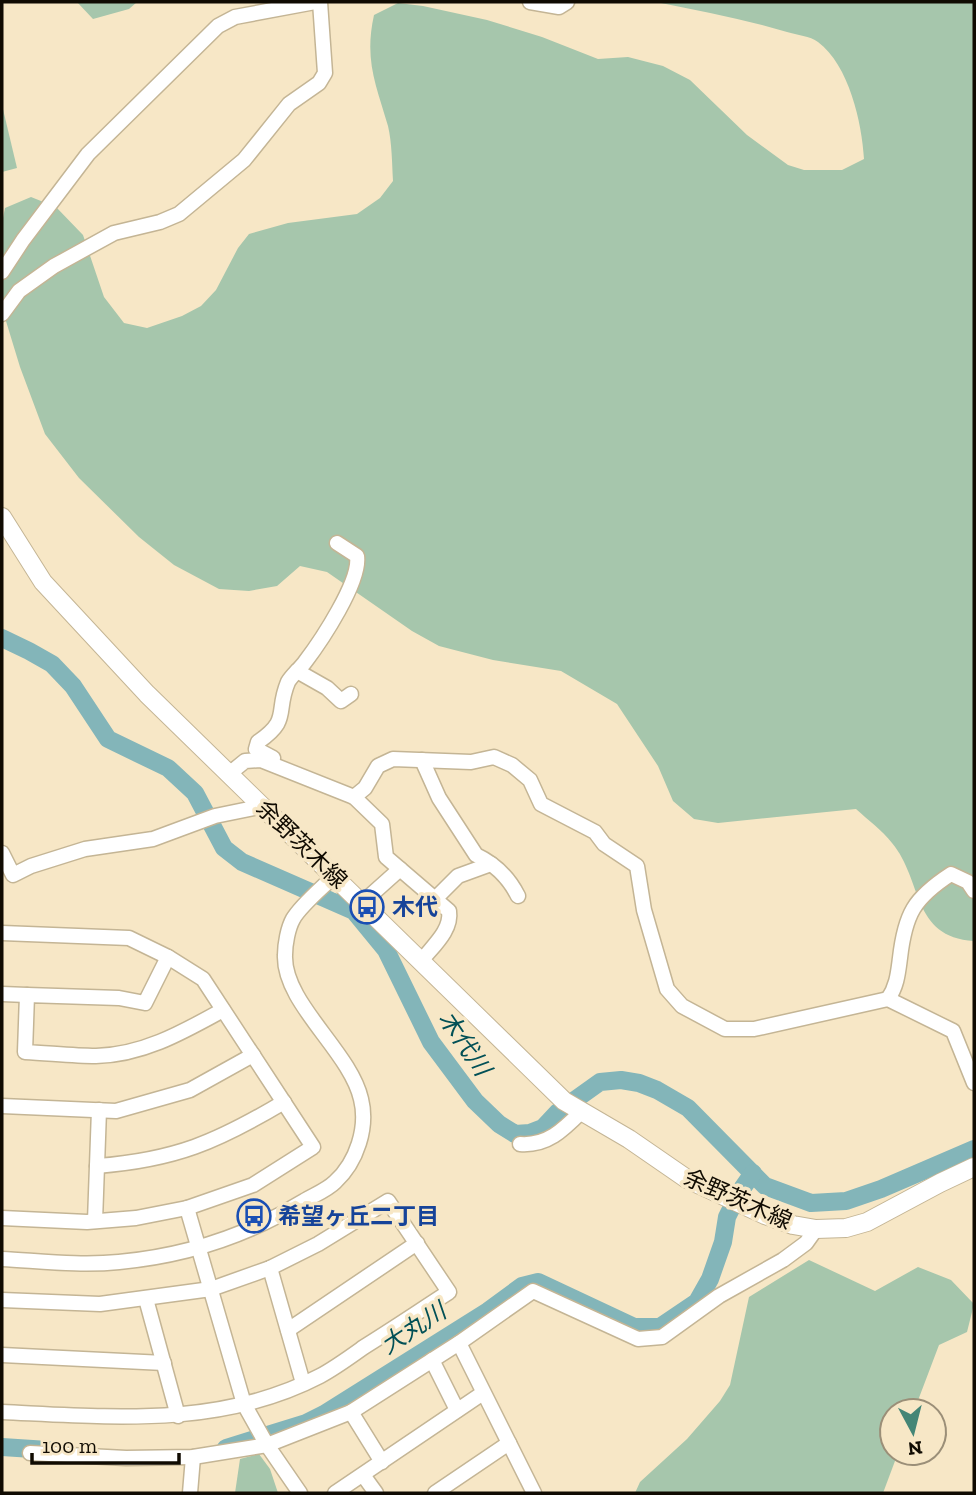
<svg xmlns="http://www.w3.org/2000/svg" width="976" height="1495" font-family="'Zilla Slab','Noto Sans JP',serif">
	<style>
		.green { fill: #a6c6ac }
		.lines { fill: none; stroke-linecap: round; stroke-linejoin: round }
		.river { stroke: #83b5b9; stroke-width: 18 }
		.minor-casing { stroke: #c4b595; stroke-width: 17 }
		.major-casing { stroke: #c4b595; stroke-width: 20 }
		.minor { stroke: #fff; stroke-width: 14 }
		.major { stroke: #fff; stroke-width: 18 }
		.labels { text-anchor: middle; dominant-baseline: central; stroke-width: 7; stroke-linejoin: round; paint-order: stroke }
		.street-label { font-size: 23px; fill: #100b02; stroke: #f7e7c6 }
		.transit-label { font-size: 23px; font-weight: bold; fill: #164399; stroke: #f7e7c6; text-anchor: start }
		.water-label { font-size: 24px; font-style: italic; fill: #025056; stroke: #f7e7c6 }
	</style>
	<rect width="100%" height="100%" fill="#f7e7c6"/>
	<g class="green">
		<polygon points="77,2 137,2 129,9 93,19"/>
		<path d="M656 2H974V941C911 937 923 880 892 843 882 830 868 820 856 809L718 823 694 819 673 801 658 766 617 704 561 671 493 660 439 646 412 631 327 572 300 566 277 586 249 591 219 589 174 565 139 537 79 478 45 434 20 367 2 308V223L5 208 31 197 56 207 83 235 104 297 124 323 147 328 182 316 201 306 216 290 238 248 249 234 288 223 357 214 380 198 393 181C392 163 392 143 388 126 376 85 364 60 374 15L398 3 423 6 487 20 542 37 598 59 628 57 663 66 690 80 747 135 788 165 804 170H842L864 159C862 123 849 65 818 42 810 36 797 35 787 32 744 19 700 11 656 2Z"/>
		<polygon points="2,105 17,168 2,172"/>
		<polygon points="809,1260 875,1291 918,1267 951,1280 974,1304 967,1332 939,1345 914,1411 892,1411 892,1453 898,1453 883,1493 635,1493 640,1482 687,1439 720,1401 730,1385 749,1297"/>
		<polygon points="259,1454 270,1469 278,1493 235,1493 240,1459"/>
	</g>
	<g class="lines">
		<g class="river">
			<polyline points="2,638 29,651 52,664 73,686 108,739 168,768 195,793 224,848 242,862 354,911 386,950 431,1042 475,1101 499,1124 515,1134 530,1133 543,1128 558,1112 600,1082 621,1080 639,1083 657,1090 688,1108 765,1186 811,1203 846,1201 881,1189 974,1149"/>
			<polyline points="2,1447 48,1450"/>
			<polyline points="226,1448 306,1423 324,1414 488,1311 522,1286 538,1282 634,1327 660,1327 697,1302 710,1279 723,1242 727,1217 739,1193 753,1173"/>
		</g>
		<defs>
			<g id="minor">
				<polyline points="530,2 559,7 567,2"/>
				<polyline points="2,272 23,240 88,154 218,26 235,17 315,2"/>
				<polyline points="2,314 19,291 54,266 114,233 160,222 179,214 244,160 289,104 319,83 325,73 320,2"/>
				<polyline points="297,671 327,688 341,701 351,694"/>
				<path d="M273 758 256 749 258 742C291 719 275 713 288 682 292 675 300 669 305 662 321 641 361 581 357 556L337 543"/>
				<path d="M422 760 439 798 476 855C495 864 509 878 518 896"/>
				<polyline points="229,774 245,761 261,760 354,797 365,788 378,766 393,759 471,762 494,757 512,765 530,780 541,804 595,832 604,844 637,866 644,910 667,989 682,1006 725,1029 754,1029 888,999 953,1031 974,1083"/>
				<path d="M354 797 382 824 386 857 449 911C452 930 433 946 422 960"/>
				<polyline points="2,853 13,875 31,866 85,849 153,839 215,816 264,806"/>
				<polyline points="435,899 458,876 491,864"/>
				<polyline points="362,903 400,869"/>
				<polyline points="2,933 129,938 168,957 203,979 313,1147 253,1185 187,1208 136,1218 87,1222 2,1218"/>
				<path d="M168 957 145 1003 119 998 27 995 25 1052C48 1053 73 1056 96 1056 143 1055 183 1032 223 1010"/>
				<polyline points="2,994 27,995"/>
				<path d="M888 999C897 986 898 973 900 958 905 914 914 898 951 874L968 882 974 891"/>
				<polyline points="2,1106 116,1111 190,1090 253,1055"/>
				<path d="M520 1144C547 1146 563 1130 581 1112"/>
				<path d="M97 1166C175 1160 217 1142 284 1102"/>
				<polyline points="187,1208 244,1404 267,1445 300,1493"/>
				<polyline points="95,1221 99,1110"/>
				<path d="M2 1259C40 1261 80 1266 119 1262 185 1256 247 1236 304 1201 314 1195 327 1190 335 1182 357 1162 368 1127 361 1099 350 1051 283 1003 285 955 285 944 288 928 293 919 301 905 322 888 334 876"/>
				<polyline points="270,1268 303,1383"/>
				<polyline points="146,1299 178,1416"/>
				<path d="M2 1300 100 1304 211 1289 270 1268 318 1244 388 1201 449 1292C421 1310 393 1329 364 1347 350 1357 335 1368 320 1376 220 1428 110 1417 2 1412"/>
				<polyline points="288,1330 417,1243"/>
				<polyline points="459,1343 534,1493"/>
				<polyline points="2,1355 164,1363"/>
				<polyline points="432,1360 457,1410"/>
				<polyline points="351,1412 382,1462"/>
				<polyline points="30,1453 126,1458 193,1457 267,1445 351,1412 459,1343 533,1291 638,1339 662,1337 719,1296 783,1260 806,1243 816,1229"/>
				<polyline points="363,1475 376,1493"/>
				<polyline points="190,1493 193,1457"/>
				<polyline points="335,1493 483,1393"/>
				<polyline points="435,1493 509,1443"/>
			</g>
			<polyline id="major" points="2,517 43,582 147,694 564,1101 629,1139 687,1179 765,1215 793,1225 816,1229 846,1228 867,1222 940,1183 974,1167"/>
		</defs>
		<use href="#minor" class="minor-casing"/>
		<use href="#major" class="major-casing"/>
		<use href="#minor" class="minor"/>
		<use href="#major" class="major"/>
	</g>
	<defs>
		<symbol id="bus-ring" viewBox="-11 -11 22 22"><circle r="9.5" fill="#f7e7c6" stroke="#1a4fb4" stroke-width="1.5"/><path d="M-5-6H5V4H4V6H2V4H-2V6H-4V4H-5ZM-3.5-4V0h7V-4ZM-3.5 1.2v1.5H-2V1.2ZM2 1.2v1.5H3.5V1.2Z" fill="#1a4fb4"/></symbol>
	</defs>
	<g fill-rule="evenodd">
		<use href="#bus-ring" x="348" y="888" width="38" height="38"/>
		<use href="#bus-ring" x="235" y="1197" width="38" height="38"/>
	</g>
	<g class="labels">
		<g class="street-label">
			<text transform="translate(302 844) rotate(44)">余野茨木線</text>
			<text transform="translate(738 1199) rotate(24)">余野茨木線</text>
		</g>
		<g class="transit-label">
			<text x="392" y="907">木代</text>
			<text x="278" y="1216">希望ヶ丘二丁目</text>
		</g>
		<g class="water-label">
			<text transform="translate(465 1043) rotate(56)">木代川</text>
			<text transform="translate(413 1328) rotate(-33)">大丸川</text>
		</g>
	</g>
	<rect width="976" height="1495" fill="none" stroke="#100b02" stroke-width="7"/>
	<g transform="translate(913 1432) rotate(173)"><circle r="33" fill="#f7e7c6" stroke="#9b8f78" stroke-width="2"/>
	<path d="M0-5L12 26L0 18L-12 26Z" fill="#448676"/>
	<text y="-10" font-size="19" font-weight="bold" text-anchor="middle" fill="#100b02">N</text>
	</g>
	<path d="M32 1453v10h147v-10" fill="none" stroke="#100b02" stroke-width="3.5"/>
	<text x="42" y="1453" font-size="21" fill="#100b02" stroke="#f7e7c6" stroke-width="5" paint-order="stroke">100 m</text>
</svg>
